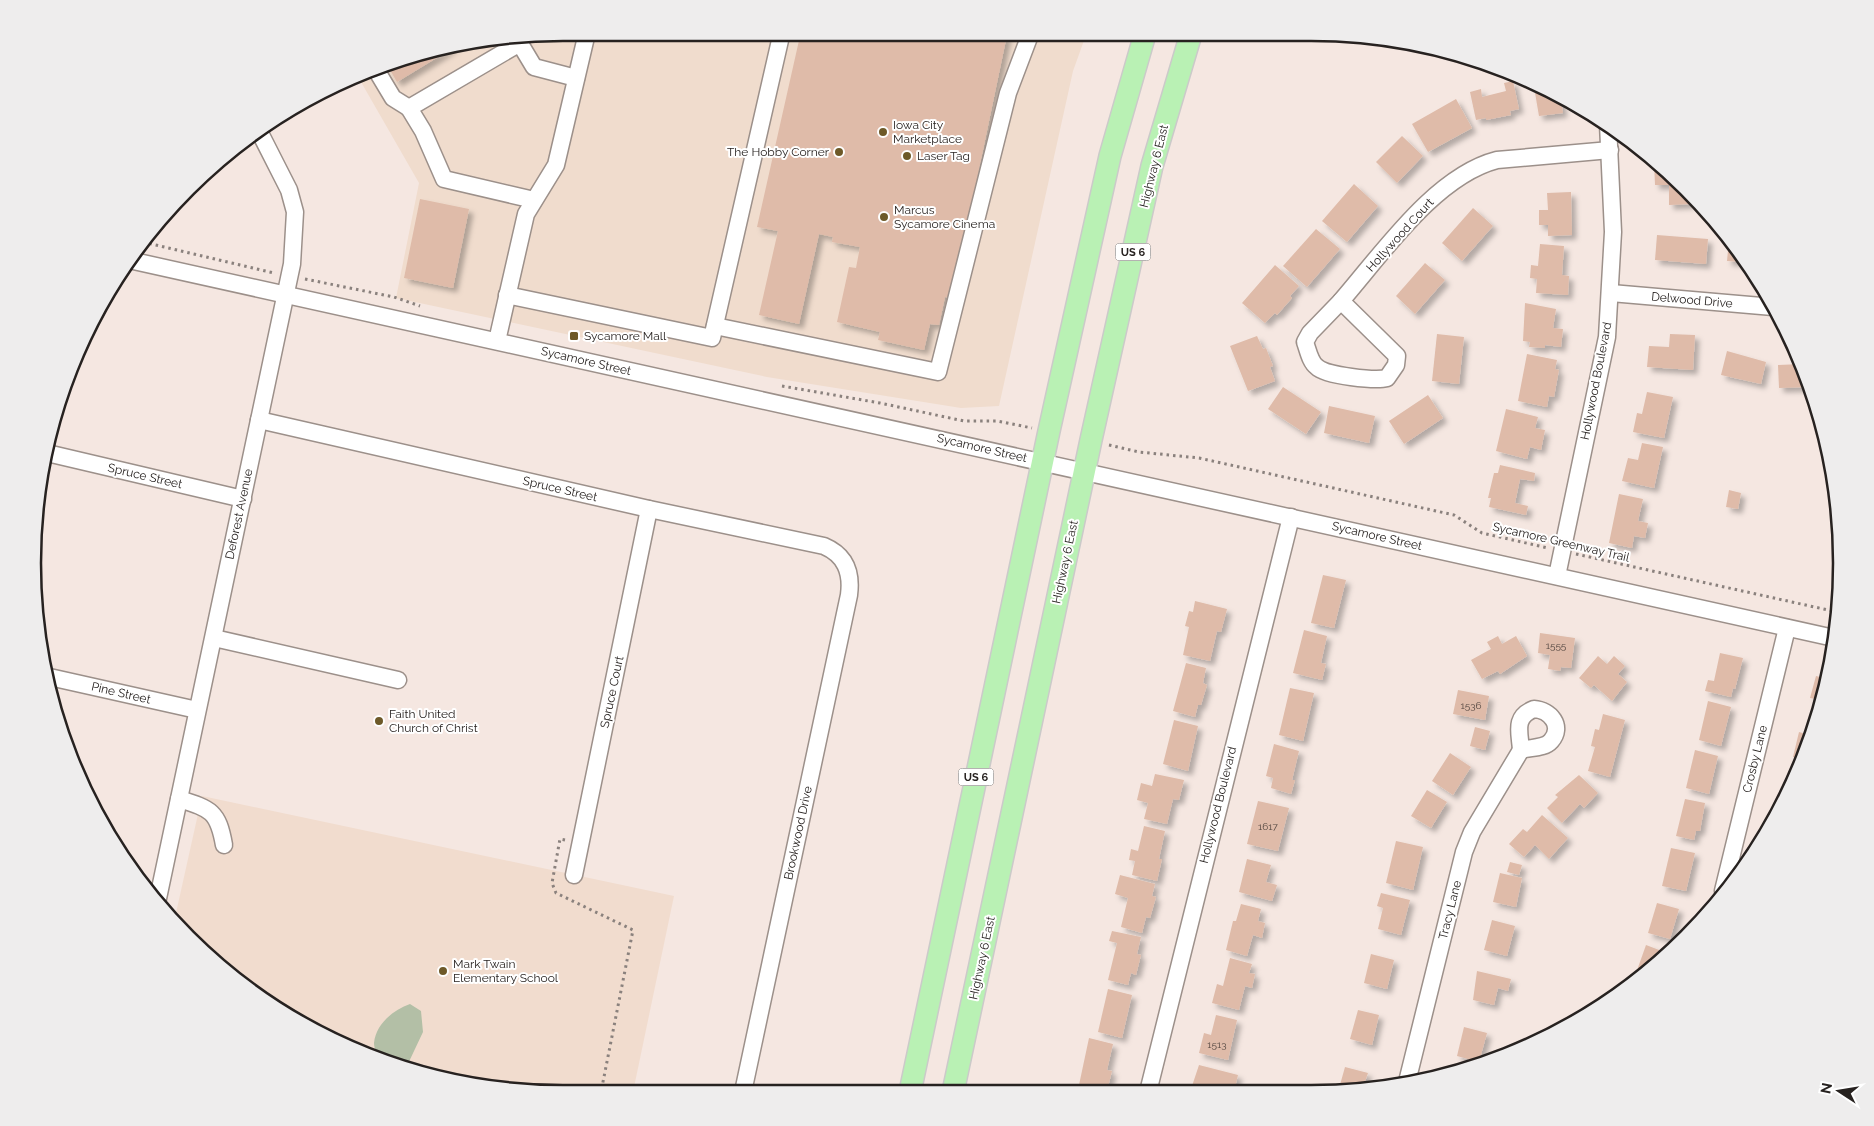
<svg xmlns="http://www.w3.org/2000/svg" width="1874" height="1126" font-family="Raleway,sans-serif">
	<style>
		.commercial { fill: #f0dccd }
		.education { fill: #f1dcce }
		.green { fill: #b3bfa6 }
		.building { fill: #dfbba9; filter: url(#shadow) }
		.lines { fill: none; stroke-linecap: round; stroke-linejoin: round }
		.minor-casing { stroke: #9c908a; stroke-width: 19 }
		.major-casing { stroke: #cbcac9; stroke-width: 24 }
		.path { stroke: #8a817d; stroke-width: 3; stroke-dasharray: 2.5 4; stroke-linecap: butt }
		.minor { stroke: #fff; stroke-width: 16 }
		.major { stroke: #b9f1b4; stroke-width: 21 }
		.poi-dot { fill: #6d5928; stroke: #fff; stroke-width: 2 }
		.labels { text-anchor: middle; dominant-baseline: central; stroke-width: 4; stroke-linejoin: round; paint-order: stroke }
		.number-label { font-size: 10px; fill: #554842 }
		.shield { fill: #fff; stroke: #686463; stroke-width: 1 }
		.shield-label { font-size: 11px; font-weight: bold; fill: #272220 }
		.poi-label { font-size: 12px; fill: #272220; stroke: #fff; text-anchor: start }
		.street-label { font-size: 12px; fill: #272220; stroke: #fff }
		.rim { fill: none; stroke: #272220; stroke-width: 2.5 }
	</style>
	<defs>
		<filter id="shadow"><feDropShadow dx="4.5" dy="4.5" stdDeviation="2.5" flood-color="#0004"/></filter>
	</defs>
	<rect width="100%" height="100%" fill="#f5e7e1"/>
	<polygon class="commercial" points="1086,35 1073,71 999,406 961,408 767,377 396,298 419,183 357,75 393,61 493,37"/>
	<polygon class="education" points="202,796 674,896 633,1092 528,1092 392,1065 268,1004 188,938 174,922"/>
	<path class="green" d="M410 1004 421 1011 423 1032 406 1068 392 1065 379 1059C377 1054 374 1048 374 1043 376 1024 393 1010 410 1004Z"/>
	<g class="building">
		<polygon points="1007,35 952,298 945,297 939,325 930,324 924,350 878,340 880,332 837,322 849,267 856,268 860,247 832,242 833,237 819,234 799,324 759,315 778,231 757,227 800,36"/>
		<polygon points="456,46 397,82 386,63 393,61"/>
		<polygon points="1513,81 1519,109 1510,111 1511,115 1486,120 1486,118 1476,120 1470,92 1481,89 1482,97 1506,91 1504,83"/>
		<polygon points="1534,87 1561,100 1563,113 1539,116"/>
		<polygon points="1456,99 1472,128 1428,152 1412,124"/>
		<polygon points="1402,136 1423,156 1397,183 1376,162"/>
		<polygon points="1654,162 1686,188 1690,193 1691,204 1669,205 1669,185 1655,185"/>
		<polygon points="1354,184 1378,206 1347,242 1322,221"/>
		<polygon points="1571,192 1572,235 1548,236 1548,225 1539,225 1539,210 1548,210 1547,193"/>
		<polygon points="420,199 469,209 453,288 404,278"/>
		<polygon points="1473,208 1493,226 1462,261 1442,243"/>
		<polygon points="1316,229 1340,249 1307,287 1283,266"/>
		<polygon points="1657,235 1708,239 1706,264 1655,260"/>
		<polygon points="1729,240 1751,266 1742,266 1742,262 1727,261"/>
		<polygon points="1540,244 1564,246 1562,275 1569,276 1568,295 1536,293 1537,279 1530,278 1531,265 1538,266"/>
		<polygon points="1425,263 1445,280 1415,314 1396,296"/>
		<polygon points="1275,265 1299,286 1290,296 1292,298 1277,315 1275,313 1265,323 1242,303"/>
		<polygon points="1525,303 1556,309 1553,328 1563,329 1561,347 1545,345 1545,348 1529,347 1530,342 1523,341"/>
		<polygon points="1437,334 1464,337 1459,384 1432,381"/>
		<polygon points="1670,334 1695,335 1693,370 1647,367 1649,346 1669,347"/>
		<polygon points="1257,336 1263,349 1266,348 1273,366 1270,367 1275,381 1248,391 1230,346"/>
		<polygon points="1727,351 1766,362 1761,384 1721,375"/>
		<polygon points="1527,354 1557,360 1555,369 1559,370 1554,397 1549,396 1547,407 1518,401"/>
		<polygon points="1802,364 1809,387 1779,388 1778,365"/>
		<polygon points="1283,387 1321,412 1306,434 1268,409"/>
		<polygon points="1647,392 1673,397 1664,438 1633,432 1637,413 1642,414"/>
		<polygon points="1428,395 1443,418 1404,444 1389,421"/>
		<polygon points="1329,406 1375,416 1369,443 1324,433"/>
		<polygon points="1506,409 1538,417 1535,428 1545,430 1541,450 1530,447 1527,459 1496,451"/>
		<polygon points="1642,443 1663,447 1654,488 1622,481 1628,458 1638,460"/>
		<polygon points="1500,465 1535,473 1534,481 1520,479 1515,503 1528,506 1526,515 1489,507 1491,498 1488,498 1494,473 1498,473"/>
		<polygon points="1729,490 1741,493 1738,509 1726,507"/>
		<polygon points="1619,494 1643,499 1638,521 1648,523 1645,538 1634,536 1632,548 1609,543"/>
		<polygon points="1323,575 1346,580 1334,628 1311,623"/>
		<polygon points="1195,601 1227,609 1221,632 1217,631 1210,661 1183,655 1189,627 1185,626 1189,611 1193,612"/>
		<polygon points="1304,630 1327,636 1321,663 1326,664 1322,680 1293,673"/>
		<polygon points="1540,633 1575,638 1571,668 1561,667 1560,671 1548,669 1550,655 1538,653"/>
		<polygon points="1498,636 1502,644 1516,636 1527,656 1500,674 1498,671 1482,679 1471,660 1491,649 1487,642"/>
		<polygon points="1720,653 1743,658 1735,689 1733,688 1731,697 1705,691 1708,680 1714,681"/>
		<polygon points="1598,656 1607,664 1614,656 1625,666 1618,674 1627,682 1612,701 1594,685 1591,688 1579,678"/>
		<polygon points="1186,663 1206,668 1203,683 1207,685 1201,705 1198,705 1195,717 1173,711"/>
		<polygon points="1816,676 1828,679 1821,700 1810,698"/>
		<polygon points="1290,688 1314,693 1303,741 1279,735"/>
		<polygon points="1458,690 1489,696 1485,720 1453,714"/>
		<polygon points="1708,701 1731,707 1721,746 1699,740"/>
		<polygon points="1603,714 1625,720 1610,777 1588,771 1595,747 1591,746 1595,729 1599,730"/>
		<polygon points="1174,720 1198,726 1188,771 1163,764"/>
		<polygon points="1808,723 1814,725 1803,759 1793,757 1799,732 1806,734"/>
		<polygon points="1475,727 1490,731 1485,750 1470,746"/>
		<polygon points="1274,744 1299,751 1292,780 1295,780 1291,794 1271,788 1273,778 1266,776"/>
		<polygon points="1695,750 1718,756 1709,794 1686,788"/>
		<polygon points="1450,753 1471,767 1453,795 1432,781"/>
		<polygon points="1155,774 1184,780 1179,800 1173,799 1167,824 1144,819 1148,803 1137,800 1141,783 1152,786"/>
		<polygon points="1579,775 1598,793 1584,808 1580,804 1562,823 1547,808 1558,797 1555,795"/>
		<polygon points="1427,790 1447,802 1431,828 1411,816"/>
		<polygon points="1685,799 1705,803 1700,831 1696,831 1694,840 1676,836"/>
		<polygon points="1258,801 1289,808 1278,851 1247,844"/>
		<polygon points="1542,815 1568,838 1549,859 1535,845 1524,857 1509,844 1523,829 1527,832"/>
		<polygon points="1144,826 1165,831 1159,859 1162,859 1157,881 1132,875 1135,861 1129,860 1131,849 1138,851"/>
		<polygon points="1396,841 1423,847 1413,890 1386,883"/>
		<polygon points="1671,848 1695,853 1686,891 1662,886"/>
		<polygon points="1247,859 1271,865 1266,882 1277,885 1272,901 1239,892"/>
		<polygon points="1510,862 1522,865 1519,875 1507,872"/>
		<polygon points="1500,873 1522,878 1516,907 1493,902"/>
		<polygon points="1120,875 1155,884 1152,896 1156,897 1150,918 1146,917 1142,933 1121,927 1128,898 1115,894"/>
		<polygon points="1381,893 1410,900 1401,935 1378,929 1383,908 1377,906"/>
		<polygon points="1657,903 1679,909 1670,939 1648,933"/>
		<polygon points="1241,904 1261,909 1258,921 1265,923 1262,938 1253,935 1247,956 1226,950 1233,921 1236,921"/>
		<polygon points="1492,920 1515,926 1507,956 1484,950"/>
		<polygon points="1112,931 1141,937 1137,954 1141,955 1136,975 1131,973 1128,985 1108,980 1117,943 1109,941"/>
		<polygon points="1646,945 1667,953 1661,962 1639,977 1635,976"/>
		<polygon points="1371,954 1394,960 1387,989 1364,983"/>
		<polygon points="1230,958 1252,964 1249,973 1255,974 1252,988 1245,986 1239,1010 1212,1003 1217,984 1223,986"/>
		<polygon points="1477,971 1511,979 1508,991 1498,988 1494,1005 1473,1000"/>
		<polygon points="1108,989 1132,995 1122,1038 1098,1032"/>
		<polygon points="1358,1010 1379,1015 1372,1045 1350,1039"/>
		<polygon points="1216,1015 1237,1020 1228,1060 1199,1053 1204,1033 1211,1035"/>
		<polygon points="1464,1027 1487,1033 1479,1062 1457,1056"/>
		<polygon points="1089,1038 1113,1044 1107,1070 1112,1071 1107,1091 1079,1085"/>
		<polygon points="1199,1065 1238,1075 1234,1092 1216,1088 1215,1092 1190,1092"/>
		<polygon points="1345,1067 1368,1073 1362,1090 1338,1092"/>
	</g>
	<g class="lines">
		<defs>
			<g id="minor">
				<polyline points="516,37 534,67 576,78"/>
				<polyline points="520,43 409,108 423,131 444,179 534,200"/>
				<polyline points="375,68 393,98 409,108"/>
				<polyline points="129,260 1834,638"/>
				<polyline points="1611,293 1773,307"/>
				<polyline points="507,295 712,338 781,36"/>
				<path d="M1341 301C1382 254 1435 176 1497 160L1610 150"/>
				<path d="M1341 301 1397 356 1396 365 1387 378C1376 381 1326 376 1317 367 1310 362 1308 350 1305 342L1310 333Z"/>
				<polyline points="715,326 938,372 1008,93 1030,35"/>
				<polyline points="497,341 526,214 556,165 586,37"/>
				<path d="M259 420 649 509 824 546C845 555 852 572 849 595L743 1092"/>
				<polyline points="47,453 243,499"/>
				<polyline points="1557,576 1607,337 1613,232 1608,124"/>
				<polyline points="214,638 398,680"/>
				<polyline points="45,676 197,710"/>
				<path d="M1534 709C1550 710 1564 726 1551 741 1544 749 1530 747 1521 750 1520 733 1513 717 1534 709Z"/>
				<path d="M179 799C211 809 218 811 224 845"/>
				<polyline points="574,875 649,509"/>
				<polyline points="1723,891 1787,628"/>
				<polyline points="157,903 292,264 295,212 289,190 259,131"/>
				<polyline points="1407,1082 1464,852 1472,832 1521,750"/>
				<polyline points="1148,1092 1291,517"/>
			</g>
			<g id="major">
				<polyline points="910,1092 1049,431 1110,156 1145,34"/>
				<polyline points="953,1092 1091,440 1152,166 1191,34"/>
			</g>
		</defs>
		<use href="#minor" class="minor-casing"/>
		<use href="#major" class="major-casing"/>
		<g class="path">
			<polyline points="143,242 274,273"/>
			<polyline points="305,279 394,297 420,306"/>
			<polyline points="782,386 880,403 964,421 997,421 1032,428"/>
			<polyline points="1109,445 1139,452 1199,458 1454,515 1482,533 1548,548"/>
			<polyline points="1576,554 1837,612"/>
			<polyline points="565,840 560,839 552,883 556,893 633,930 601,1092"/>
		</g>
		<use href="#minor" class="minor"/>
		<use href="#major" class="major"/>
	</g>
	<g class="poi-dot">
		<circle cx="883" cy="132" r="5"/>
		<circle cx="839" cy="152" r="5"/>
		<circle cx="907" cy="156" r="5"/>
		<circle cx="884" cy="217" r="5"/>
		<rect x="569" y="331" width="10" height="10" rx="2.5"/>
		<circle cx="379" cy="721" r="5"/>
		<circle cx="443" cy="971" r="5"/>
	</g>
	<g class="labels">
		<g class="number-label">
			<text x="1556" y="645">1555</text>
			<text x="1471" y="705">1536</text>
			<text x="1268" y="826">1617</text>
			<text x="1217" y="1044">1513</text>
		</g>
		<g class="shield">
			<rect x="1115.5" y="243.5" width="35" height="17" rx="4"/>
			<rect x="958.5" y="768.5" width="35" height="17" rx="4"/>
		</g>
		<g class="shield-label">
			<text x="1133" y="252">US 6</text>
			<text x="976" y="777">US 6</text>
		</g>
		<g class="poi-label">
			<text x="893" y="125">Iowa City<tspan x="893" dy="14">Marketplace</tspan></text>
			<text x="829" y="152" text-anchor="end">The Hobby Corner</text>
			<text x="917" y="156">Laser Tag</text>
			<text x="894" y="210">Marcus<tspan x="894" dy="14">Sycamore Cinema</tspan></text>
			<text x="584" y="336">Sycamore Mall</text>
			<text x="389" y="714">Faith United<tspan x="389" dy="14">Church of Christ</tspan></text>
			<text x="453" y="964">Mark Twain<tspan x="453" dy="14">Elementary School</tspan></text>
		</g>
		<g class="street-label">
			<text transform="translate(1154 166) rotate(-76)">Highway 6 East</text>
			<text transform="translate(1400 235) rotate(-48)">Hollywood Court</text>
			<text transform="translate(1692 300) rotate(5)">Delwood Drive</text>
			<text transform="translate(586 361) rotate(13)">Sycamore Street</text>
			<text transform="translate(1596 381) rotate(-79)">Hollywood Boulevard</text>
			<text transform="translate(982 448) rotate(13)">Sycamore Street</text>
			<text transform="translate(145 476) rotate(13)">Spruce Street</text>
			<text transform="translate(560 489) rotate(13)">Spruce Street</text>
			<text transform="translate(239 514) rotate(-78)">Deforest Avenue</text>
			<text transform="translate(1377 536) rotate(13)">Sycamore Street</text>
			<text transform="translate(1561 542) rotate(13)">Sycamore Greenway Trail</text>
			<text transform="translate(1065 562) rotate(-78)">Highway 6 East</text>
			<text transform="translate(612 692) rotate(-78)">Spruce Court</text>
			<text transform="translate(121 693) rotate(13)">Pine Street</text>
			<text transform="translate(1755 759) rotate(-76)">Crosby Lane</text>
			<text transform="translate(1218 805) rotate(-76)">Hollywood Boulevard</text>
			<text transform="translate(798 833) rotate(-78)">Brookwood Drive</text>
			<text transform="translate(1450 910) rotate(-76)">Tracy Lane</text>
			<text transform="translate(982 958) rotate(-78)">Highway 6 East</text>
		</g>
	</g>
	<path d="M0 0H1874V1126H0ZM563 41H1311A522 522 0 0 1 1833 563V563A522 522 0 0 1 1311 1085H563A522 522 0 0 1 41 563V563A522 522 0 0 1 563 41Z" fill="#eeeded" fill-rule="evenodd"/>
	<path class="rim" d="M563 41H1311A522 522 0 0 1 1833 563V563A522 522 0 0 1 1311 1085H563A522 522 0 0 1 41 563V563A522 522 0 0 1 563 41Z"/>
	<g transform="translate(1839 1091) rotate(282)" stroke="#ffffff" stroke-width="4" paint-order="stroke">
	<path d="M0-4L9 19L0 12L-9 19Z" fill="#272220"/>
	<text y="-8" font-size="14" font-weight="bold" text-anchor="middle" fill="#272220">N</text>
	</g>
</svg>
